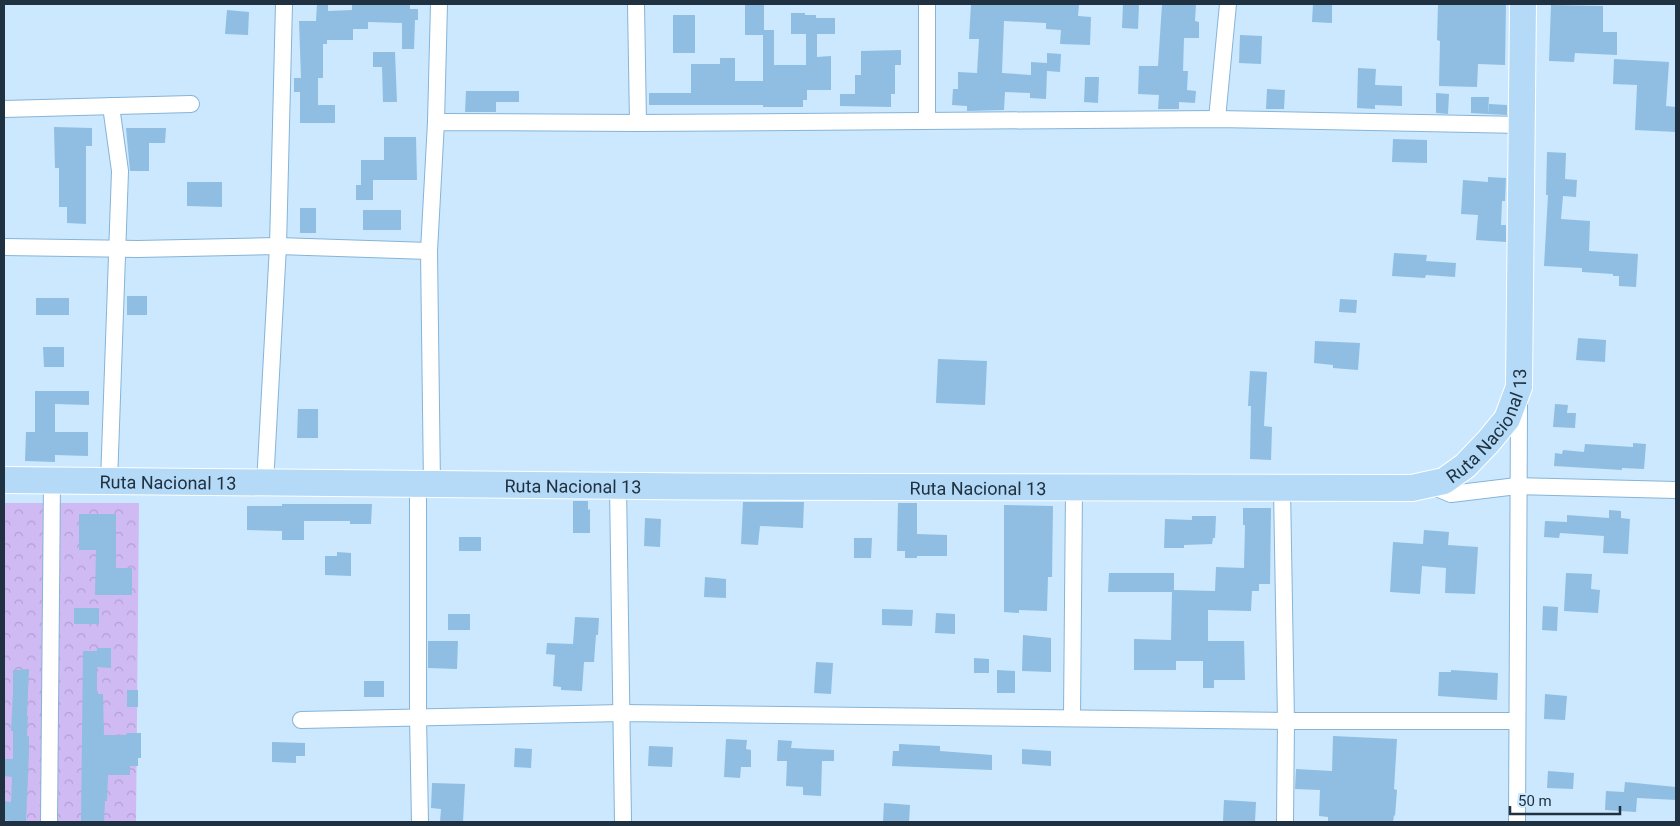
<svg xmlns="http://www.w3.org/2000/svg" width="1680" height="826" font-family="Roboto,sans-serif">
	<style>
		.forest { fill: url(#forest-crowns) }
		.building { fill: #8fbee2 }
		.lines { fill: none; stroke-linecap: round; stroke-linejoin: round }
		.minor-casing { stroke: #86b4d8; stroke-width: 18 }
		.trunk-casing { stroke: #fff; stroke-width: 28 }
		.minor { stroke: #fff; stroke-width: 16 }
		.trunk { stroke: #b4daf7; stroke-width: 26 }
		.labels { text-anchor: middle; dominant-baseline: central; stroke-width: 4; stroke-linejoin: round; paint-order: stroke }
		.street-label { font-size: 18px; fill: #203241; stroke: #cbe8fe }
	</style>
	<defs>
		<pattern id="forest-crowns" width="20" height="18" patternUnits="userSpaceOnUse" patternTransform="scale(1.25)"><rect width="20" height="18" fill="#d0baf3"/><path d="M2 6a3 3 0 1 1 6 0M12 15a3 3 0 1 1 6 0" fill="none" stroke="#b2a0d2"/></pattern>
	</defs>
	<rect width="100%" height="100%" fill="#cbe8fe"/>
	<polygon class="forest" points="4,503 139,503 136,822 4,822"/>
	<g class="building">
		<polygon points="317,4 328,4 328,11 352,10 352,4 410,4 410,9 418,9 418,20 415,20 414,49 402,49 402,23 368,22 368,29 353,29 353,40 327,40 327,44 323,44 323,78 318,78 318,105 335,105 335,123 300,123 300,92 294,92 294,78 301,78 299,21 316,21"/>
		<polygon points="745,4 764,4 764,30 774,30 774,65 806,65 806,34 791,34 791,13 805,13 805,15 816,15 816,18 835,18 835,34 817,34 817,57 831,56 831,90 807,90 807,100 803,100 803,107 763,107 763,105 649,105 649,93 691,93 691,64 720,64 720,58 735,58 735,81 763,81 763,35 745,35"/>
		<polygon points="971,4 1079,4 1078,16 1091,17 1090,45 1060,44 1061,30 1046,29 1046,23 1004,21 1002,73 1031,75 1031,62 1047,63 1047,53 1061,54 1060,72 1047,71 1046,99 1030,98 1030,93 1005,92 1004,110 967,111 967,106 952,105 953,89 958,89 958,72 977,73 979,39 969,39"/>
		<polygon points="1123,4 1139,4 1138,29 1122,28"/>
		<polygon points="1162,4 1196,4 1195,21 1199,22 1199,38 1184,38 1183,71 1188,71 1187,90 1196,91 1195,103 1179,102 1179,109 1158,109 1159,95 1138,94 1139,66 1158,66"/>
		<polygon points="1313,4 1332,4 1332,23 1312,22"/>
		<polygon points="1438,4 1506,4 1505,65 1478,64 1477,87 1439,86 1440,41 1437,40"/>
		<polygon points="1551,5 1603,6 1603,32 1617,32 1617,55 1575,53 1574,62 1549,61"/>
		<polygon points="227,10 249,12 248,35 225,34"/>
		<rect x="673" y="15" width="22" height="38"/>
		<polygon points="1240,35 1262,36 1261,64 1239,63"/>
		<polygon points="901,50 901,65 895,65 895,94 891,94 891,107 840,106 840,94 855,94 855,75 861,75 861,51"/>
		<polygon points="373,52 395,52 397,102 383,102 382,67 373,67"/>
		<polygon points="1614,59 1669,62 1666,106 1676,107 1676,132 1635,130 1637,85 1613,84"/>
		<polygon points="1358,68 1376,69 1375,85 1402,86 1402,106 1375,105 1375,109 1357,108"/>
		<polygon points="1085,77 1099,77 1098,103 1084,102"/>
		<polygon points="1267,89 1285,90 1284,109 1266,109"/>
		<polygon points="466,91 519,91 519,102 496,102 496,112 465,112"/>
		<polygon points="1436,93 1449,94 1448,114 1436,113"/>
		<polygon points="1471,97 1489,97 1488,114 1471,113"/>
		<polygon points="1489,104 1507,105 1507,115 1488,114"/>
		<polygon points="54,127 92,128 92,146 86,146 86,224 67,223 67,207 59,207 59,168 55,168"/>
		<polygon points="126,128 166,128 165,143 149,143 149,171 130,171"/>
		<polygon points="384,137 416,137 417,180 373,180 373,200 356,200 356,185 361,185 361,160 384,160"/>
		<polygon points="1393,139 1427,140 1427,163 1392,162"/>
		<polygon points="1547,152 1566,153 1565,179 1577,180 1576,197 1563,196 1561,219 1590,221 1589,251 1638,254 1636,287 1619,286 1619,276 1613,276 1613,274 1582,272 1582,268 1544,266 1548,195 1546,195"/>
		<polygon points="1488,177 1506,178 1505,201 1502,201 1501,225 1506,225 1506,242 1476,240 1478,215 1461,214 1463,180 1488,182"/>
		<polygon points="187,182 222,182 222,207 187,206"/>
		<rect x="300" y="208" width="16" height="25"/>
		<rect x="363" y="210" width="38" height="20"/>
		<polygon points="1394,253 1427,255 1426,261 1456,263 1455,277 1426,275 1425,278 1392,276"/>
		<rect x="127" y="296" width="20" height="19"/>
		<rect x="36" y="298" width="33" height="17"/>
		<polygon points="1340,299 1357,300 1356,313 1339,312"/>
		<polygon points="1578,338 1606,340 1605,362 1576,360"/>
		<polygon points="1315,341 1360,343 1358,370 1333,368 1333,365 1314,363"/>
		<polygon points="43,347 64,347 64,367 44,367"/>
		<polygon points="938,359 987,361 985,405 936,403"/>
		<polygon points="1250,371 1267,372 1264,426 1272,427 1271,460 1250,459 1251,406 1248,406"/>
		<polygon points="35,391 89,391 89,405 55,404 55,432 88,432 88,456 55,455 55,462 25,461 26,432 35,432"/>
		<polygon points="1555,404 1568,405 1567,413 1576,413 1575,428 1553,427"/>
		<polygon points="298,409 318,409 318,438 297,438"/>
		<polygon points="1633,443 1646,444 1644,469 1622,468 1622,470 1554,466 1555,453 1562,454 1563,450 1584,452 1585,444 1633,447"/>
		<polygon points="573,501 588,501 588,510 590,509 590,533 573,533"/>
		<polygon points="743,502 804,502 803,528 760,526 758,545 741,544"/>
		<polygon points="898,503 917,503 917,534 947,535 947,556 917,556 917,558 905,558 905,551 897,551"/>
		<polygon points="282,504 372,504 371,524 350,524 350,521 304,521 304,540 282,540 282,531 247,530 247,506 282,506"/>
		<polygon points="1004,505 1053,506 1052,577 1048,577 1047,611 1019,610 1019,613 1004,612"/>
		<polygon points="1243,508 1271,508 1270,584 1259,584 1259,591 1252,591 1251,611 1208,610 1208,641 1244,641 1245,680 1214,680 1214,688 1203,688 1203,661 1176,661 1176,670 1134,670 1134,639 1171,640 1172,592 1108,592 1109,573 1174,573 1174,590 1215,591 1216,567 1244,568 1245,525 1243,525"/>
		<polygon points="1609,510 1621,511 1621,518 1630,519 1628,554 1603,553 1604,536 1560,533 1559,538 1544,537 1545,521 1567,522 1567,515 1609,518"/>
		<polygon points="79,514 116,514 116,568 132,568 132,595 95,595 96,550 79,550"/>
		<polygon points="1192,516 1216,516 1215,538 1213,538 1212,544 1184,545 1184,548 1164,548 1165,519 1192,520"/>
		<polygon points="645,518 661,519 660,547 644,546"/>
		<polygon points="1424,530 1449,532 1448,545 1478,547 1475,594 1445,593 1446,568 1422,566 1420,594 1390,592 1393,542 1423,544"/>
		<rect x="459" y="537" width="22" height="14"/>
		<polygon points="854,538 872,538 871,558 854,558"/>
		<polygon points="337,552 351,553 351,576 325,575 325,556 337,556"/>
		<polygon points="1566,573 1592,574 1591,589 1600,590 1598,613 1564,611"/>
		<polygon points="705,577 726,579 726,598 704,597"/>
		<polygon points="1543,606 1558,607 1557,631 1542,630"/>
		<rect x="74" y="608" width="25" height="16"/>
		<polygon points="882,609 913,610 912,626 882,625"/>
		<polygon points="936,613 955,614 955,634 935,633"/>
		<rect x="448" y="614" width="22" height="16"/>
		<polygon points="575,617 599,618 598,635 596,635 594,662 584,662 582,691 561,690 561,687 553,686 555,655 546,654 547,643 573,644"/>
		<polygon points="1023,635 1051,638 1051,672 1022,671"/>
		<polygon points="428,641 458,641 457,669 428,668"/>
		<polygon points="97,648 111,648 111,668 97,667 97,694 103,694 104,735 126,735 127,733 141,733 141,758 138,758 138,766 130,766 130,775 108,775 107,801 105,801 104,822 81,821 83,651 97,651"/>
		<polygon points="974,658 989,659 989,673 974,673"/>
		<polygon points="816,662 833,663 831,694 814,693"/>
		<polygon points="29,669 27,716 28,716 27,736 29,736 29,753 26,822 12,822 12,821 4,820 4,801 11,802 12,777 4,776 4,759 13,759 13,731 11,731 13,693 13,670"/>
		<polygon points="997,670 1015,671 1015,693 997,693"/>
		<polygon points="1451,670 1498,673 1497,700 1438,696 1439,672 1451,672"/>
		<rect x="364" y="681" width="20" height="16"/>
		<rect x="127" y="690" width="11" height="17"/>
		<polygon points="1545,694 1567,696 1565,720 1544,719"/>
		<polygon points="1333,736 1397,739 1394,789 1397,790 1395,816 1394,815 1393,822 1328,822 1328,817 1319,816 1320,790 1295,789 1296,769 1332,771"/>
		<polygon points="726,739 747,740 746,749 751,750 751,767 741,767 740,778 724,777"/>
		<polygon points="778,740 792,741 791,748 834,750 834,761 822,761 821,796 803,795 803,787 786,786 787,761 777,761"/>
		<polygon points="272,742 305,743 305,756 296,756 296,763 272,762"/>
		<polygon points="899,744 940,746 940,751 992,755 992,770 892,766 893,751 899,751"/>
		<polygon points="649,746 673,747 672,767 648,766"/>
		<polygon points="515,748 532,749 531,768 514,767"/>
		<polygon points="1022,749 1051,751 1051,766 1022,764"/>
		<polygon points="1548,771 1574,773 1573,789 1547,788"/>
		<polygon points="1625,782 1676,787 1676,800 1637,798 1636,812 1605,810 1606,791 1624,792"/>
		<polygon points="432,783 465,784 463,822 440,822 441,809 431,808"/>
		<polygon points="1224,800 1256,802 1255,822 1223,821"/>
		<polygon points="884,803 910,805 909,822 883,822"/>
	</g>
	<g class="lines">
		<defs>
			<g id="minor">
				<polyline points="636,4 638,123"/>
				<polyline points="927,4 927,120"/>
				<polyline points="4,109 191,104"/>
				<polyline points="1217,119 1228,4"/>
				<polyline points="436,122 439,4"/>
				<polyline points="4,247 138,249 278,246 429,251"/>
				<polyline points="109,482 120,171 111,106"/>
				<polyline points="265,484 278,246 284,4"/>
				<polyline points="418,485 418,717 420,822"/>
				<polyline points="432,485 429,251 436,122 638,123 1217,119 1522,125"/>
				<polyline points="1429,485 1451,494 1517,486 1676,490"/>
				<polyline points="618,486 623,822"/>
				<polyline points="1282,488 1286,721 1285,822"/>
				<polyline points="1072,718 1074,489"/>
				<polyline points="301,720 622,713 1286,721 1517,721"/>
				<polyline points="49,822 52,481"/>
				<polyline points="1517,822 1519,405"/>
			</g>
			<g id="trunk">
				<path id="s1" d="M4 480C473 486 943 489 1412 488L1444 481 1465 466 1488 442 1507 419 1519 387 1523 4"/>
			</g>
		</defs>
		<use href="#minor" class="minor-casing"/>
		<use href="#trunk" class="trunk-casing"/>
		<use href="#minor" class="minor"/>
		<use href="#trunk" class="trunk"/>
	</g>
	<g class="labels">
		<g class="street-label">
			<text stroke="none"><textPath href="#s1" startOffset="1514">Ruta Nacional 13</textPath></text>
			<text stroke="none"><textPath href="#s1" startOffset="164">Ruta Nacional 13</textPath></text>
			<text stroke="none"><textPath href="#s1" startOffset="569">Ruta Nacional 13</textPath></text>
			<text stroke="none"><textPath href="#s1" startOffset="974">Ruta Nacional 13</textPath></text>
		</g>
	</g>
	<rect width="1680" height="826" fill="none" stroke="#203241" stroke-width="10"/>
	<path d="M1510 806v8h110v-8" fill="none" stroke="#203241" stroke-width="2.5"/>
	<text x="1518" y="806" font-size="15" fill="#203241" stroke="#cbe8fe" stroke-width="4" paint-order="stroke">50 m</text>
</svg>
